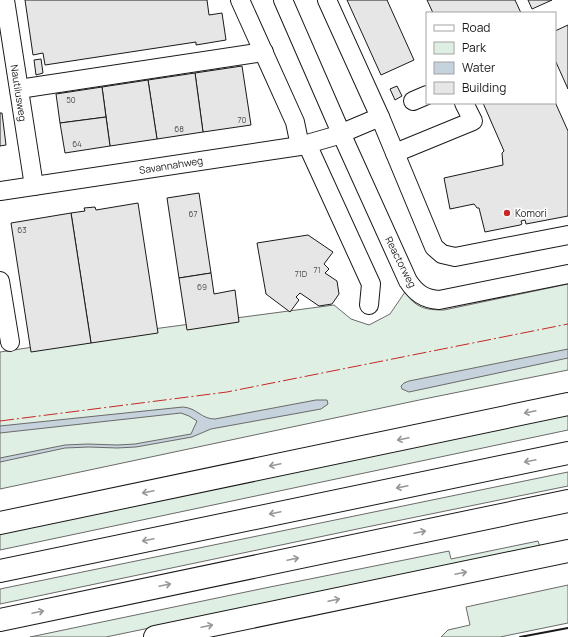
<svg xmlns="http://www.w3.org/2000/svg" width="568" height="637" font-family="Manrope,sans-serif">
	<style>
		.green { fill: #e0efe3; stroke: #6a6a6a }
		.water { fill: #c6d2dc; stroke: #6a6a6a }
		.building { fill: #e6e6e6; stroke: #1a1a1a }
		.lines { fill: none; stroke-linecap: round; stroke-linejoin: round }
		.minor-casing { stroke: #1a1a1a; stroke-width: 20 }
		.highway-casing { stroke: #1a1a1a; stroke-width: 24 }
		.minor { stroke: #fff; stroke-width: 18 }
		.highway { stroke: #fff; stroke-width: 22 }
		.wall { stroke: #1a1a1a; stroke-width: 2 }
		.power { stroke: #c62828; stroke-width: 1; stroke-dasharray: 14 3 2 3; stroke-linecap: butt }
		.oneway { stroke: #989898 }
		.poi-dot { fill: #c62828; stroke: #fff; stroke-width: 1.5 }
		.labels { text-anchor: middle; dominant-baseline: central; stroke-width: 3; stroke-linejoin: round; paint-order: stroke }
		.number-label { font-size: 8px; fill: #4d4d4d }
		.street-label { font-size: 10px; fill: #1a1a1a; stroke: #fff }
		.poi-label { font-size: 10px; fill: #1a1a1a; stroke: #fff; text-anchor: start }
	</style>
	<rect width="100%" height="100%" fill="#fff"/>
	<g class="green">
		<path d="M568 284V370L424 399 0 489V352L153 329 334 305 351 319 369 325 390 314 405 292C416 308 425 310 444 310Z"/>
		<polygon points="568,414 568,430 0,550 0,534"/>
		<polygon points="568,472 568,486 362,528 0,604 0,589"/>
		<polygon points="538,541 540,547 106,637 30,637 265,588 449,551 451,559"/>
		<polygon points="568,585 568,623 500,637 441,637 448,630 470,625 466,607"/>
	</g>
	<g class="water">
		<polygon points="568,349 568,358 409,392 402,389 401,386 404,383 409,381"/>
		<path d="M316 400H327L328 404 321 409 211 429 192 437 136 447 117 448 89 447 65 448 0 462V458L65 445 88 444 117 445 135 444 191 434 197 421 189 416 181 413 0 433V426L183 407C197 408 201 419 215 419Z"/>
	</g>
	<g class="building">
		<polygon points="25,0 207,0 209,15 222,13 226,40 196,45 196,42 45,65 43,53 33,55"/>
		<polygon points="347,0 387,0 414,60 381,75"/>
		<polygon points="427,0 515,0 521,13 433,13"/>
		<polygon points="528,0 552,0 532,9"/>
		<polygon points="568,25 568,89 555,60 555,31"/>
		<polygon points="41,59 43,73 36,75 34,60"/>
		<polygon points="242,66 251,125 203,132 195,73"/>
		<polygon points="195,73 203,132 157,139 148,80"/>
		<polygon points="148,80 157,139 110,146 102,87"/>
		<polygon points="397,86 402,96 395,100 390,89"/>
		<polygon points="102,87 106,117 60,123 56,94"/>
		<polygon points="555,102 568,131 568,216 526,224 525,220 521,221 522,224 520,225 485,232 479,208 477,208 474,204 450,209 444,178 503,165 502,153 504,151 483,103 555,103"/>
		<polygon points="0,113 2,113 6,145 0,146"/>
		<polygon points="106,117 110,146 65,153 60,123"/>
		<polygon points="199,193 211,273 179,278 167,198"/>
		<polygon points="138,203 158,333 91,343 71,213 85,211 84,208 95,207 96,210"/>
		<polygon points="71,213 91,343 31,352 11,223"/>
		<polygon points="308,235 333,252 324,264 329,269 325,273 337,281 339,294 332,304 319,306 300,293 296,297 299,300 290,312 266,294 257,243"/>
		<polygon points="211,273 214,294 235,290 239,322 187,330 179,278"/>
	</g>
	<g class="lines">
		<defs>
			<g id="minor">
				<polyline points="5,0 34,186"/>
				<polyline points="240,0 295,122 300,146"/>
				<path d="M283 0 341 133 408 281C416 293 424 299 439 300L568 274"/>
				<polyline points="327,0 380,117 434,247 442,254 455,257 568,235"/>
				<polyline points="19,89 264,52"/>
				<polyline points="413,101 427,95"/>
				<polyline points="307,144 371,284 369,305"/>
				<polyline points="395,153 473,121 464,103"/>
				<polyline points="0,191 300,146 335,136 380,117"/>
				<polyline points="0,281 10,342"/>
			</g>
			<g id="highway">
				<polyline points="0,523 568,404"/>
				<polyline points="0,571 568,453"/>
				<polyline points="0,620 568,501"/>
				<polyline points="155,637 568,551"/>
			</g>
		</defs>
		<use href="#minor" class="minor-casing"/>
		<use href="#highway" class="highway-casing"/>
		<use href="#minor" class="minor"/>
		<use href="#highway" class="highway"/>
		<polyline class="wall" points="520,637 568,628"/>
		<polyline class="power" points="0,421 227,392 568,324"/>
	</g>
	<defs><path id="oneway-shaft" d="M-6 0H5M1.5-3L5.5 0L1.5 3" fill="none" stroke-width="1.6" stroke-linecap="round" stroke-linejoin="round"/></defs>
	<g class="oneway">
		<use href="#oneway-shaft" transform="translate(530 412) rotate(168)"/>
		<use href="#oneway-shaft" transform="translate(403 439) rotate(168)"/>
		<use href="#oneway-shaft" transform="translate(530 461) rotate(168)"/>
		<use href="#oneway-shaft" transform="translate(275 465) rotate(168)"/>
		<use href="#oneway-shaft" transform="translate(402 487) rotate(168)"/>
		<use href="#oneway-shaft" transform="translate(148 492) rotate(168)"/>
		<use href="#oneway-shaft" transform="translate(275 513) rotate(168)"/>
		<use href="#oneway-shaft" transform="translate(420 532) rotate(-12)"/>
		<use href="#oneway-shaft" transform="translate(148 540) rotate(168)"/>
		<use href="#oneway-shaft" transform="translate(293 559) rotate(-12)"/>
		<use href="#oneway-shaft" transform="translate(461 573) rotate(-12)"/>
		<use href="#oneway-shaft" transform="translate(165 585) rotate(-12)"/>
		<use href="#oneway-shaft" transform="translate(334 600) rotate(-12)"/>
		<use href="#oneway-shaft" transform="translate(38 612) rotate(-12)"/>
		<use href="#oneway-shaft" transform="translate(207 626) rotate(-12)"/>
	</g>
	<circle class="poi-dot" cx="507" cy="213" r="4"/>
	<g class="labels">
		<g class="number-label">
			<text x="71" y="99">50</text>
			<text x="242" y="119">70</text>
			<text x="179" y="128">68</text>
			<text x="77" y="143">64</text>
			<text x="193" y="213">67</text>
			<text x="22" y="229">63</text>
			<text x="317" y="269">71</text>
			<text x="301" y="273">71D</text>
			<text x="202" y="286">69</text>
		</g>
		<g class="street-label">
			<text transform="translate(19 93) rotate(81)">Nautilusweg</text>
			<text transform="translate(171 165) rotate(-9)">Savannahweg</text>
			<text transform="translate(401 262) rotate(63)">Reactorweg</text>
		</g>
		<g class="poi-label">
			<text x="515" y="213">Komori</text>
		</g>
	</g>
	<rect x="426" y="12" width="130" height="92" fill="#ffffff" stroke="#a3a3a3"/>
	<rect x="434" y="25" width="20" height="6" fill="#ffffff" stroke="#a3a3a3"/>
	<text x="462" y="32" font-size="12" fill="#1a1a1a">Road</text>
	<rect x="434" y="42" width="20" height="12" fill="#e0efe3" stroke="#a3a3a3"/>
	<text x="462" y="52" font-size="12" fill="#1a1a1a">Park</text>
	<rect x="434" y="62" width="20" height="12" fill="#c6d2dc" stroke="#a3a3a3"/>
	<text x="462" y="72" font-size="12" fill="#1a1a1a">Water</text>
	<rect x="434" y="82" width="20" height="12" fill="#e6e6e6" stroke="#a3a3a3"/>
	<text x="462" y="92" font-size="12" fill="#1a1a1a">Building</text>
</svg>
